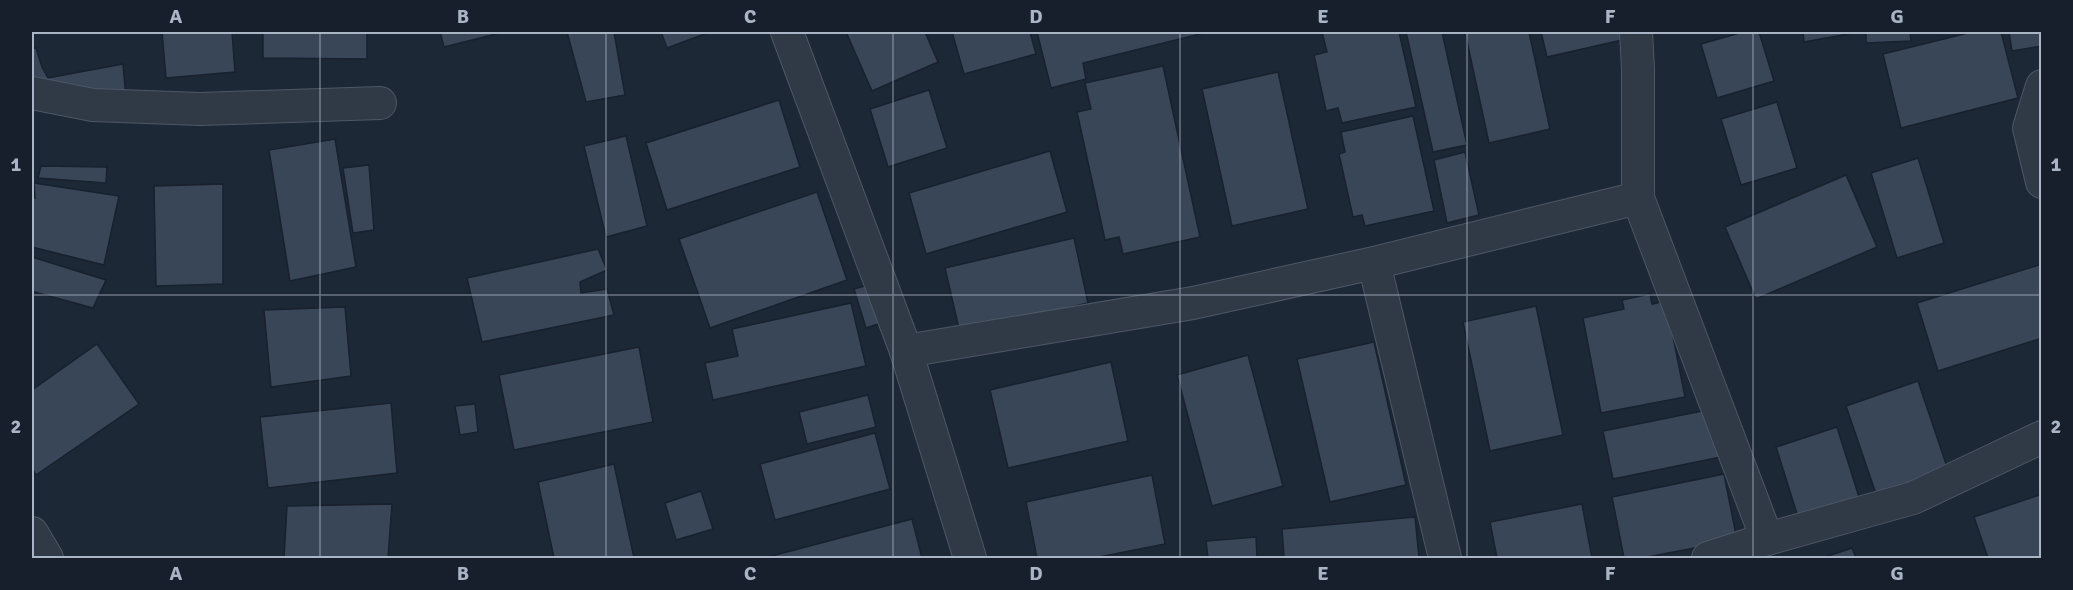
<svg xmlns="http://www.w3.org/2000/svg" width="2073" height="590" font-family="Signika,sans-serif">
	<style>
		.building { fill: #384658; stroke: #18212d; stroke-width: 1.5 }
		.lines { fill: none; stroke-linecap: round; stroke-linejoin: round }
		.minor-casing { stroke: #4d5765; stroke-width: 34 }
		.minor { stroke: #303a47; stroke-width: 32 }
		.grid { fill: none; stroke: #a9b4c5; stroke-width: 1.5; stroke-opacity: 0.55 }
		.neatline { fill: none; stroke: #a9b4c5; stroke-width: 2 }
		.grid-label { font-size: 20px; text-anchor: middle; font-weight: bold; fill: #a9b4c5 }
	</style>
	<rect width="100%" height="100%" fill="#1d2836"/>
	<g class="building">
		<polygon points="162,32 232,32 235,72 166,78"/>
		<polygon points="263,32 367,32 367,59 263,58"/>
		<polygon points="440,32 504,32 444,47"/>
		<polygon points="567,32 614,32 625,95 586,102"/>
		<polygon points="661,32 710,32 667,48"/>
		<polygon points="846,32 925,32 938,62 872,91"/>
		<polygon points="952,32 1030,32 1036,54 964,74"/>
		<polygon points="1037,32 1208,32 1083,63 1086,79 1051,88"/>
		<polygon points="1322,32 1399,32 1416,107 1342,123 1338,108 1326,111 1314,55 1327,52"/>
		<polygon points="1406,32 1442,32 1467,145 1433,152"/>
		<polygon points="1465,32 1529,32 1550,129 1489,143"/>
		<polygon points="1541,32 1629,32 1631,38 1547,57"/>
		<polygon points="1743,32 1759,32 1774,81 1717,98 1701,44"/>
		<polygon points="1803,32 1859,32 1804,42"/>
		<polygon points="1866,32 1910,32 1911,41 1866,43"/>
		<polygon points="1972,32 2001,32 2018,98 1901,128 1883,54"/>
		<polygon points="2009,32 2042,32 2042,46 2012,51"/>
		<polygon points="32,48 36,48 42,67 48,78 123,64 126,98 32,86"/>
		<polygon points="1163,66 1200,237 1123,254 1119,237 1105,240 1077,112 1091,109 1085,83"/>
		<polygon points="1278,72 1308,209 1232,226 1202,89"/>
		<polygon points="929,90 947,148 888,167 870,109"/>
		<polygon points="779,100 800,167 667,210 646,143"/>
		<polygon points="1777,102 1797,168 1741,185 1721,119"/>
		<polygon points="1413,116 1434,211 1365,226 1362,215 1353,217 1339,154 1345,152 1341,132"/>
		<polygon points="626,136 647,226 606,237 584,146"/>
		<polygon points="335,139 356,267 290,281 269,150"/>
		<polygon points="1050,151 1067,212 926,254 909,193"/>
		<polygon points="1465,152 1479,215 1447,223 1434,160"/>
		<polygon points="1918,158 1944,243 1897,258 1871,173"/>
		<polygon points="369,165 374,230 353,233 343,168"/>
		<polygon points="41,166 107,167 106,183 38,178"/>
		<polygon points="1846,175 1877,247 1756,299 1725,227"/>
		<polygon points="34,183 119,196 104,265 32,247 32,197 35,198"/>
		<polygon points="223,184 223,284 156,286 154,186"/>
		<polygon points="817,192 847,280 710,328 679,239"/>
		<polygon points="1074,238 1088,303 960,333 945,268"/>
		<polygon points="598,249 607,270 580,282 581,293 607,289 614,315 482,342 467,278"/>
		<polygon points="32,257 106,280 93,308 34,292 32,297"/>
		<polygon points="2042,264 2042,338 1938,371 1917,303"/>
		<polygon points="878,282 890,320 866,328 854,289"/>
		<polygon points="1650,294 1652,304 1666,301 1685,397 1601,413 1583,318 1624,309 1622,300"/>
		<polygon points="851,303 866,366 713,400 705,363 738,356 732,329"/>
		<polygon points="1536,306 1563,435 1490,451 1463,322"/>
		<polygon points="345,307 351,376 271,387 264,310"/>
		<polygon points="1374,342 1406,485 1330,502 1297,359"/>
		<polygon points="97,344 139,404 36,475 32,468 32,390"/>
		<polygon points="639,347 653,422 514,450 499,375"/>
		<polygon points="1248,355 1283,486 1212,506 1177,375"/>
		<polygon points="1111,362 1128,441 1008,468 990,390"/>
		<polygon points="1918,381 1948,470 1876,494 1846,406"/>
		<polygon points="868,395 876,427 807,444 799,412"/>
		<polygon points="391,403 397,473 268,488 260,417"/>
		<polygon points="475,404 478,432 460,435 455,406"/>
		<polygon points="1712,409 1721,457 1613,479 1603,431"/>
		<polygon points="1837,427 1859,497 1798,517 1776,447"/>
		<polygon points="875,433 890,489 775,520 760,464"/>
		<polygon points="614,464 634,558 554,558 538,482"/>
		<polygon points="1724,474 1737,540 1642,558 1624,558 1612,497"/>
		<polygon points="1152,475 1165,544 1094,558 1037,558 1026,502"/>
		<polygon points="701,491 713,529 676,540 665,503"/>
		<polygon points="2042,494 2042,558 1988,558 1974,517"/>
		<polygon points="392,504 388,558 284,558 287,506"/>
		<polygon points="1582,504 1592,558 1497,558 1490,522"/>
		<polygon points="1415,517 1419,558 1284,558 1282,529"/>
		<polygon points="912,519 922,558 764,558"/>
		<polygon points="1256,537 1257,558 1208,558 1206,541"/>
		<polygon points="1852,548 1856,558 1822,558"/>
	</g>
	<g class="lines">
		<defs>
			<g id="minor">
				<polyline points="787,32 906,351 970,558"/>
				<polyline points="1636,32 1638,69 1638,198 1767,539"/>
				<polyline points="2042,86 2029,128 2042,182"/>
				<polyline points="32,93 93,105 200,109 380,103"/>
				<polyline points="1374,263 1445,558"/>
				<polyline points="906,351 1193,303 1374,263 1638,198"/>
				<polyline points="32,533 47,558"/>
				<polyline points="1708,558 1767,539 1913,498 2042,437"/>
			</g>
		</defs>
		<use href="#minor" class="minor-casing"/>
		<use href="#minor" class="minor"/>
	</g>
	<path class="grid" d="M320 32V558M606 32V558M893 32V558M1180 32V558M1467 32V558M1753 32V558M32 295H2042"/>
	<rect width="2073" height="590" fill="none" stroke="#161f2b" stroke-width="66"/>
	<rect x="33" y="33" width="2007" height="524" class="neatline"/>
	<g class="grid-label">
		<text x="176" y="23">A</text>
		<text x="463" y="23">B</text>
		<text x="750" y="23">C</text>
		<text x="1036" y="23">D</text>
		<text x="1323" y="23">E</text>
		<text x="1610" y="23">F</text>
		<text x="1897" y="23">G</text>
		<text x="16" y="171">1</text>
		<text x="2056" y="171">1</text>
		<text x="16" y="433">2</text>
		<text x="2056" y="433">2</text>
		<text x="176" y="580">A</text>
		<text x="463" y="580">B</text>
		<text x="750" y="580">C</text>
		<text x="1036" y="580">D</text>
		<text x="1323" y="580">E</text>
		<text x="1610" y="580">F</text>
		<text x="1897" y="580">G</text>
	</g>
</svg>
